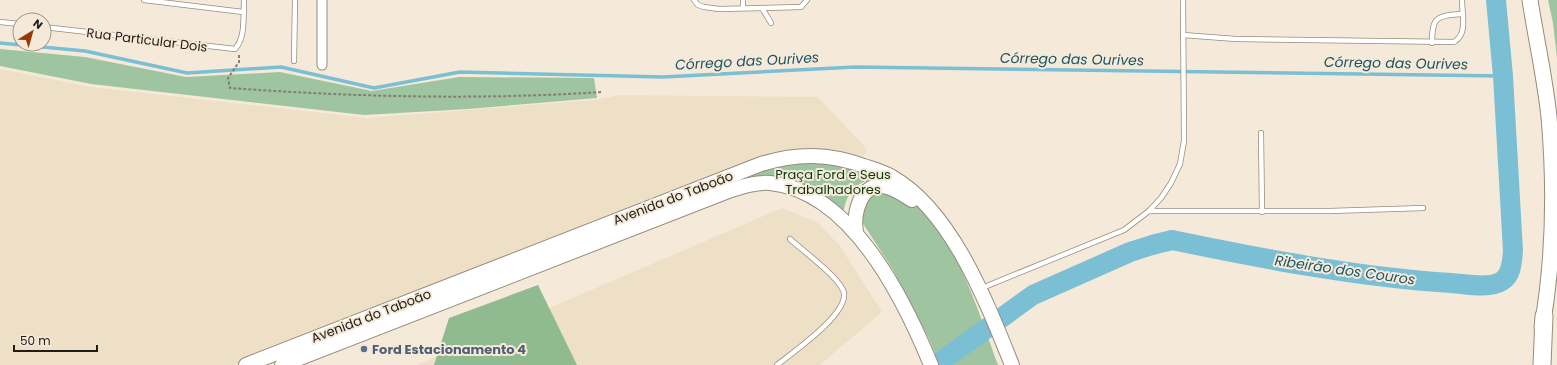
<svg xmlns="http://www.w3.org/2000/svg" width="1557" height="365" font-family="Poppins,sans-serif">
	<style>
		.built { fill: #eedfc7 }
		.green { fill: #9fc4a0 }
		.forest { fill: #90bb91 }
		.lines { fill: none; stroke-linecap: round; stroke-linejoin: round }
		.stream { stroke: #7bbfd4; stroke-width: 3.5 }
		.river { stroke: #7bbfd4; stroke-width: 20 }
		.service-casing { stroke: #968c7d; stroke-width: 6 }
		.minor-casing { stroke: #968c7d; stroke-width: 11 }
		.primary-casing { stroke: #968c7d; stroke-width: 16 }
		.trunk-casing { stroke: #968c7d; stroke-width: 17 }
		.motorway-casing { stroke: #968c7d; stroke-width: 19 }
		.path { stroke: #847d72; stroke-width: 2; stroke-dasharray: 3 2; stroke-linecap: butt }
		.service { stroke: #fff; stroke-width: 4.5 }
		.minor { stroke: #fff; stroke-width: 9 }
		.primary { stroke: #fff; stroke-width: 14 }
		.trunk { stroke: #fff; stroke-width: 15 }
		.motorway { stroke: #fff; stroke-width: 17 }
		.service-dot { fill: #5c6f8a; stroke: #f5ead9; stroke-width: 1.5 }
		.labels { text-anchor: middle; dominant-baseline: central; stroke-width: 4; stroke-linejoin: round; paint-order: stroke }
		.street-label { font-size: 13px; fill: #201c16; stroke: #f5ead9 }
		.park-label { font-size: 13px; fill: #0b3a12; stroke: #f5ead9 }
		.service-label { font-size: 13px; font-weight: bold; fill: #4e5e75; stroke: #f5ead9; text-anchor: start }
		.water-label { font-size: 14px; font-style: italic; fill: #1c5565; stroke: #f5ead9 }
	</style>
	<rect width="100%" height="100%" fill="#f5ead9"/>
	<g class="built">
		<polygon points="0,69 91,87 366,118 595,100 619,95 818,97 865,147 867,151 865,154 862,156 819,149 771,152 251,361 234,365 0,365"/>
		<polygon points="782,208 818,223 840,246 882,312 820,365 417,365"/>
	</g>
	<g class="green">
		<polygon points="1548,0 1557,0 1557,58 1553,23"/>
		<polygon points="0,49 85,57 186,77 280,72 372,91 459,77 594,78 597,98 468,109 364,115 91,84 0,66"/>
		<path d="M811 159 869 172 876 179C854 181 846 195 843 215L776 179 744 175 756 171Z"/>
		<path d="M876 193C887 193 901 197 911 202 953 225 982 322 998 365H940L929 339 893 270 862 222 864 202Z"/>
	</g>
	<polygon class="forest" points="538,285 577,365 434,365 449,318"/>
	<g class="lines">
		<polyline class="stream" points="0,43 85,51 187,73 281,67 374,88 460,72 663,77 855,67 1503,76"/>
		<path class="river" d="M936 365 1033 295 1130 252 1152 245 1172 240C1264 259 1357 277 1451 283 1466 284 1489 289 1502 281 1512 275 1512 261 1513 251L1503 76 1496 0"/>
		<defs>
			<g id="service">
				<polyline points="144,0 243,12"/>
				<polyline points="694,0 698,5 704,7 719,9 801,7 807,0"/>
				<polyline points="743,0 743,8"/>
				<polyline points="762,8 771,23"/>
				<polyline points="0,22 20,24"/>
				<path d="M44 27 235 49C246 37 243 16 244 0"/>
				<path d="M1183 35 1236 39 1454 42C1468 34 1462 15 1462 0"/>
				<path d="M1432 43C1432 16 1437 16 1462 14"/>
				<polyline points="294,61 295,0"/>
				<polyline points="1261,133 1262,212"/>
				<polyline points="1149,211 1330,211 1423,208"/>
				<polyline points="982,288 1124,230 1149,211 1161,198 1171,183 1180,164 1184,141 1183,0"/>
				<path d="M777 365C792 353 853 311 843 290 836 275 803 251 790 239"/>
			</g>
			<polyline id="minor" points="322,65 322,0"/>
			<g id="primary">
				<path d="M856 233C853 214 860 180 887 187 896 189 905 196 912 200"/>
				<path d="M246 365 761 164C797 153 828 153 864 166 873 169 884 172 892 177 952 211 987 303 1012 365"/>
				<path d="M282 365 731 190C744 186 757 182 770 183 851 191 904 299 931 365"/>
			</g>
			<path id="trunk" d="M1530 0C1536 39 1545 78 1549 117 1555 186 1554 258 1542 327"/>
			<polyline id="motorway" points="1542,365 1544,316"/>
		</defs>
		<use href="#service" class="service-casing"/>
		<use href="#minor" class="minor-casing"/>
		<use href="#primary" class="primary-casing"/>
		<use href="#trunk" class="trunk-casing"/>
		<use href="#motorway" class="motorway-casing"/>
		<path class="path" d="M239 55V62L228 78 230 88C354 97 479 100 603 92"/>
		<use href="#service" class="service"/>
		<use href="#minor" class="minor"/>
		<use href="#primary" class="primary"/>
		<use href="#trunk" class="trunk"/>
		<use href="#motorway" class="motorway"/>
	</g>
	<circle class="service-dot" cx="364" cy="349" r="4"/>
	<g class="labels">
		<g class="street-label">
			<text transform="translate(147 40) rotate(7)">Rua Particular Dois</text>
			<text transform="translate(673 198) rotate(-21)">Avenida do Taboão</text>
			<text transform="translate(371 316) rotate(-21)">Avenida do Taboão</text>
		</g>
		<g class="park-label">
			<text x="833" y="174">Praça Ford e Seus<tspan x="833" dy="15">Trabalhadores</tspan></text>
		</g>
		<g class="service-label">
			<text x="372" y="349">Ford Estacionamento 4</text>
		</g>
		<g class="water-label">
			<text transform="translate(1072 59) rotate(1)">Córrego das Ourives</text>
			<text transform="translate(747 61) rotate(-3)">Córrego das Ourives</text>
			<text transform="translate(1396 63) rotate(1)">Córrego das Ourives</text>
			<text transform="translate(1345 270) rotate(8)">Ribeirão dos Couros</text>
		</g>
	</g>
	<g transform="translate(32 32) rotate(37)"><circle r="19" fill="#f5ead9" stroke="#a0988b"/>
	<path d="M0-3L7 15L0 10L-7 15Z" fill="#9b3703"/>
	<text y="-6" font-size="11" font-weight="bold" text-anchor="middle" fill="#201c16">N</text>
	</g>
	<path d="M14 345v6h83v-6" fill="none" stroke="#201c16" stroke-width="2"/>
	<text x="20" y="345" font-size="12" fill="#201c16" stroke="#f5ead9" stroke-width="3" paint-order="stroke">50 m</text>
</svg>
